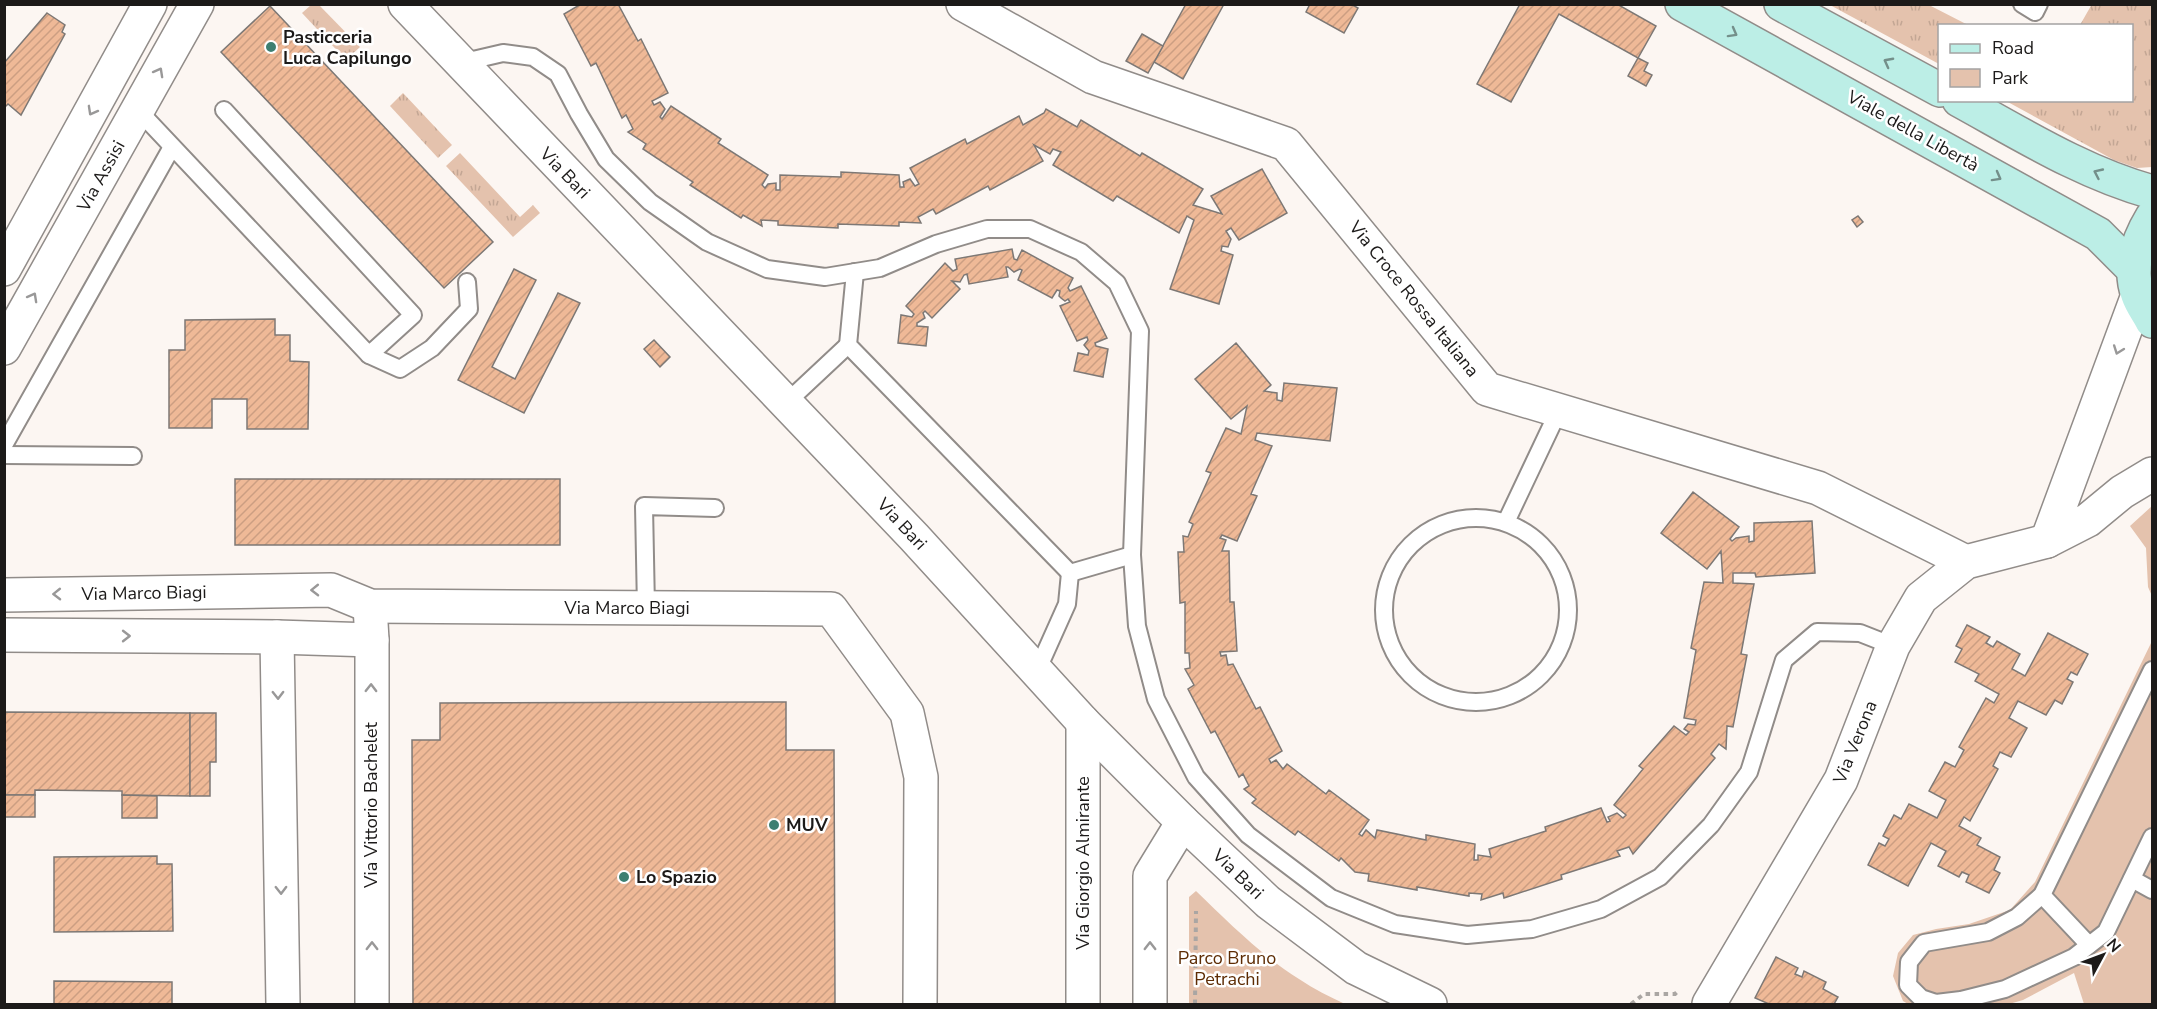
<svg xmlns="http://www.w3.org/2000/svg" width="2157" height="1009" font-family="'Nunito Sans',sans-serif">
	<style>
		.grass { fill: url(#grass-tufts) }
		.park { fill: #e4c2ad }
		.building { fill: url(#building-hatch); stroke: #7d7875; stroke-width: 1.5 }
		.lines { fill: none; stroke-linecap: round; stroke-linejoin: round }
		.service-casing { stroke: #918c89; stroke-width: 20 }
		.minor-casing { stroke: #918c89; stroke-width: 36 }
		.secondary-casing { stroke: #918c89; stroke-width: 36 }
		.path { stroke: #aaa6a3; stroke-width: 4; stroke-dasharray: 4.5 4.5; stroke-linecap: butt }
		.service { stroke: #fff; stroke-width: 16 }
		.minor { stroke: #fff; stroke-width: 33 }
		.secondary { stroke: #bceee6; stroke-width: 33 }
		.oneway { stroke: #748f8a }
		.oneway2 { stroke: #999898 }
		.poi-dot { fill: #3d7f71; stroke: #fff; stroke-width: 2 }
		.labels { text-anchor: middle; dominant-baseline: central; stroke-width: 5; stroke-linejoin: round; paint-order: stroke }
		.poi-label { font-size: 18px; font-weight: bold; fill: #1c1a19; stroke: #fff; text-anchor: start }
		.street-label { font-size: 18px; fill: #1c1a19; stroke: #fff }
		.park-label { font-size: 18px; fill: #5d2c04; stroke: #fff }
	</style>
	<defs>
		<pattern id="grass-tufts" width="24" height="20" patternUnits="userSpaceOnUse" patternTransform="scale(1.5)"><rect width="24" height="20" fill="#e4c2ad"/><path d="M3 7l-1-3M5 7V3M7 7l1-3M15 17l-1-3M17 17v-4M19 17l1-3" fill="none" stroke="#c3a694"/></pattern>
		<pattern id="building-hatch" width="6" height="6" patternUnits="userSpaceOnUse" patternTransform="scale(1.5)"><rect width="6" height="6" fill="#efb997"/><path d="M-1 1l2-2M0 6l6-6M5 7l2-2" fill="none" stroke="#cc9e82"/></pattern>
	</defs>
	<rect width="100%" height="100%" fill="#fcf6f2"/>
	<g class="grass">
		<polygon points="2092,4 2152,5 2152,167 2137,168 2114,160 2006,101 2132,100 2132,26 2080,25"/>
		<polygon points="311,5 319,5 360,47 346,60 302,13"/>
		<polygon points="1830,5 1929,5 1968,25 1940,26 1939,64"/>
		<polygon points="403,93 452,145 438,158 390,106"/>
		<polygon points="460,153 520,217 533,205 540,213 513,237 446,166"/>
	</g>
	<g class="park">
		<polygon points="2152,506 2152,596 2148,587 2146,548 2130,526"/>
		<polygon points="2152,641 2152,1004 2084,1004 2074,973 2023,1000 2009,1004 1908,1004 1903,1001 1893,976 1898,953 1913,935 1936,929 1969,924 2010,910 2035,882"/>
		<path d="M1196 891C1228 922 1261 955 1299 979 1314 989 1330 997 1345 1004H1189V897Z"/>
	</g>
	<g class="building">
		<polygon points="581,4 618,4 638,41 641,39 668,93 652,101 654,105 660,102 665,109 660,117 662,119 671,106 721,139 718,143 768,175 762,185 765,188 768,184 776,183 776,190 780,190 780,175 841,177 841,172 899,175 900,187 904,187 903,182 910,179 915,186 919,184 910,168 965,139 967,144 1019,116 1023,125 1044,113 1046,109 1077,127 1081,120 1140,156 1142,153 1203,189 1193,205 1222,214 1211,196 1262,169 1287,213 1239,240 1231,228 1226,231 1231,239 1228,247 1222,246 1221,251 1233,255 1219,304 1170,289 1194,220 1187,216 1179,233 1117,196 1113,201 1053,165 1061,152 1053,149 1050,154 1034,145 1043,161 990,190 988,186 936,214 933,209 918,217 921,223 899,222 899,226 838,224 838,228 778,225 778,221 761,220 762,226 743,215 741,218 690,185 693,182 643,149 646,144 628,132 633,129 626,115 622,118 596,63 591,66 564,14"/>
		<polygon points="1186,4 1224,4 1183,79 1154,62"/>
		<polygon points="1310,4 1351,4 1358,8 1344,33 1306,12"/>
		<polygon points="1520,4 1617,4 1656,26 1638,58 1559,14 1511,102 1477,84"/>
		<polygon points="270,6 493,242 444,288 221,52"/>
		<polygon points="47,13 65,25 62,32 65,34 21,115 8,104 4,108 4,63"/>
		<polygon points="1142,34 1163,46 1148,73 1126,61"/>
		<polygon points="1638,58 1648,63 1644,71 1652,75 1646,86 1628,76"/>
		<polygon points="1858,216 1863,222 1857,227 1852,220"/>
		<polygon points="1012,249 1014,259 1017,260 1022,250 1073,278 1068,288 1070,291 1081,286 1107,338 1095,343 1096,346 1108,349 1103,377 1074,371 1078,353 1088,355 1089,351 1084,345 1088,340 1087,337 1077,341 1060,306 1070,302 1068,299 1065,301 1061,298 1059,296 1060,291 1057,290 1052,298 1018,280 1022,270 1020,269 1014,272 1008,267 1006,267 1008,277 969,284 967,274 964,275 960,282 952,281 960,289 932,318 925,311 923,313 925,318 917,323 917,326 928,327 926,346 898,343 901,315 912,317 914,314 906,306 945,263 953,271 957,269 955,259"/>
		<polygon points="514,269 536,280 492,367 515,379 558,293 580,303 524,413 458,380"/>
		<polygon points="275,319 275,335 290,335 290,361 309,362 308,429 247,429 247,399 212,399 212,428 169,428 169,350 185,350 185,320"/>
		<polygon points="654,340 670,357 660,367 644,349"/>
		<polygon points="1236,343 1271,385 1264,391 1277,393 1277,400 1282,401 1284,383 1337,388 1330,441 1257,433 1255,440 1272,446 1251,494 1257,496 1237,541 1222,535 1220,538 1226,540 1222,551 1229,551 1230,602 1234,602 1237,651 1220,652 1221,656 1226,655 1228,665 1233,664 1256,709 1260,707 1282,751 1269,759 1271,763 1276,760 1283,769 1287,764 1326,794 1329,790 1369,820 1359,834 1362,836 1366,830 1375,838 1377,830 1426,840 1426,835 1475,844 1474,860 1478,860 1478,855 1491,857 1489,849 1546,831 1545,827 1601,808 1607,822 1610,821 1608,817 1617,813 1623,818 1626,815 1614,805 1643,769 1639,766 1674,726 1686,735 1689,732 1684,729 1688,724 1695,725 1696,720 1684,718 1696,650 1691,648 1704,582 1723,583 1721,551 1707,569 1661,533 1693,492 1739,527 1730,539 1732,541 1736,538 1749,536 1749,542 1754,541 1754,523 1812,521 1815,573 1756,577 1755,573 1733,573 1733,583 1754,584 1741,654 1747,655 1733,727 1727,726 1726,749 1719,744 1711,754 1715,758 1633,854 1629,847 1617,851 1620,856 1561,875 1562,879 1504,898 1503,893 1481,900 1482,894 1469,893 1469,896 1417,887 1417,890 1368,881 1369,874 1355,872 1341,858 1339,861 1298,831 1295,835 1252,803 1256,799 1244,789 1249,786 1243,774 1239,777 1215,731 1211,733 1188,689 1194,685 1185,669 1190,668 1189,653 1185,653 1185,602 1180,603 1178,552 1184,552 1183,536 1188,537 1193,524 1189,522 1211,473 1206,471 1226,428 1241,434 1247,406 1231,419 1195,379"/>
		<rect x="235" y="479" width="325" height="66"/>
		<polygon points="1967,625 1990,637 1986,643 1993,647 1997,641 2020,654 2012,669 2025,676 2048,633 2088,654 2077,675 2071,672 2067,679 2073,682 2062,704 2055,700 2046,715 2018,701 2009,718 2027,728 2011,757 2000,752 1993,766 1998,769 1970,821 1964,817 1959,826 1981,838 1977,845 2000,857 1994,870 2000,873 1989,893 1966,882 1969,875 1962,872 1959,877 1938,866 1946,851 1931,843 1908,886 1868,865 1879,843 1885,846 1889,839 1883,836 1894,815 1901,819 1909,804 1937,818 1946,800 1929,791 1945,762 1955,767 1964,750 1959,747 1986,698 1994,703 1999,694 1975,681 1979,674 1955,662 1962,649 1956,646"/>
		<polygon points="786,702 786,750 834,750 835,1004 413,1004 412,740 440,740 440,703"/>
		<polygon points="4,712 190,713 190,796 122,795 122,791 35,790 35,795 4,795"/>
		<polygon points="190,713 216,713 216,762 210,762 210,796 190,796"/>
		<rect x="4" y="795" width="31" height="22"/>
		<polygon points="122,795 157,796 157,818 122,818"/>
		<polygon points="157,856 157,864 172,864 173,931 54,932 54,857"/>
		<polygon points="1776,957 1798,968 1795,974 1802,977 1804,971 1826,982 1823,989 1838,997 1834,1004 1769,1004 1755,998"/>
		<polygon points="54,981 172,982 172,1004 54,1004"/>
	</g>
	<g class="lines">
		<defs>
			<g id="service">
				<polyline points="2022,4 2035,12 2039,4"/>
				<polyline points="460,63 503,53 533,57 558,74 579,114 606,159 650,202 707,242 767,269 825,277 880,268 936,244 987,229 1030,229 1081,252 1117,283 1140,331 1132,555 1137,626 1156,699 1196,777 1248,835 1331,898 1395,924 1467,935 1532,929 1601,909 1660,877 1711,825 1749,772 1784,660 1817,632 1860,633 1893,646"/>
				<polyline points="138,110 369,355 413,315 224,110"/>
				<polyline points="855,272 848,345 1070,573 1132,555"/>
				<polyline points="369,355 400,369 432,348 469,309 467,282"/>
				<polyline points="786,403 848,345"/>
				<polyline points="4,445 172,147"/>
				<polyline points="4,455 133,456"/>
				<circle cx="1476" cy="610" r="92"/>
				<polyline points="1506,522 1559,410"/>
				<polyline points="646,608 644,506 715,508"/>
				<polyline points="2152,670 2042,895 2017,917 1988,932 1924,943 1909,962 1908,985 1921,998 1936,1003 1961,1000 2005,989 2074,957 2106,932 2152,837"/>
				<polyline points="1037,671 1067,604 1070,573"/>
				<polyline points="2132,879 2152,890"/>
				<polyline points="2042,895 2089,945"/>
			</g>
			<g id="minor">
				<polyline points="405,4 914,537 1083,722 1183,822 1268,902 1356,968 1430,1004"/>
				<polyline points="963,4 1093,77 1286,144 1487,389 1818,488 1966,562"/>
				<polyline points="4,269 150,4"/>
				<polyline points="4,348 197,4"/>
				<polyline points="2047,541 2138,295"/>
				<polyline points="4,595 331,590 370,606 831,609 907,713 921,777 920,1004"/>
				<polyline points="370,606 372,640 372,1004"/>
				<polyline points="4,635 277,637 372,640"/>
				<polyline points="277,637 283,1004"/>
				<polyline points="1083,1004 1083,722"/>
				<polyline points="1150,1004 1150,876 1183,822"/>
				<polyline points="1709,1004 1841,780 1893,646 1921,598 1966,562 2047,541 2088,520 2122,492 2152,474"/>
			</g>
			<g id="secondary">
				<polyline points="1682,4 2098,234 2134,270"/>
				<polyline points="1781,4 1940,90"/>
				<path d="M1959 100C2021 134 2083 173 2152 192"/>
				<path d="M2152 217C2138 240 2128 268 2138 295 2141 304 2148 313 2152 321"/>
			</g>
		</defs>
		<use href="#service" class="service-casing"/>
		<use href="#minor" class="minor-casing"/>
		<use href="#secondary" class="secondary-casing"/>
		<g class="path">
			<polyline points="1195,1004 1196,911"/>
			<polyline points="1631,1004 1644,994 1675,994 1677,992"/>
		</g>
		<use href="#service" class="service"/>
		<use href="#minor" class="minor"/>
		<use href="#secondary" class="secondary"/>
	</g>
	<defs><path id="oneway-chevron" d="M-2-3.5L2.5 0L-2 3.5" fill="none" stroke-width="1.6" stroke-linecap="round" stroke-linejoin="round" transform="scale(1.5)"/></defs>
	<g class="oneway">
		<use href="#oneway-chevron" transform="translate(1733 33) rotate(29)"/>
		<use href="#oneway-chevron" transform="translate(1888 62) rotate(-152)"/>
		<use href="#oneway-chevron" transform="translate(2098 173) rotate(-155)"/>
		<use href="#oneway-chevron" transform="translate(1997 177) rotate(29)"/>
	</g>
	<g class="oneway2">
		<use href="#oneway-chevron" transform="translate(159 72) rotate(-61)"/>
		<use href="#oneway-chevron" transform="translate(92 111) rotate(119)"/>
		<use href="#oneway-chevron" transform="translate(33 297) rotate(-61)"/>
		<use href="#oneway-chevron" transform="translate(2118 350) rotate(110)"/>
		<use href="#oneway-chevron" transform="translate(315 590) rotate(179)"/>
		<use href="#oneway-chevron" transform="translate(57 594) rotate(179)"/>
		<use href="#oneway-chevron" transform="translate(126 636)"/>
		<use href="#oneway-chevron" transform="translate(371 688) rotate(-89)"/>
		<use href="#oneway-chevron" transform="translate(278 695) rotate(89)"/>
		<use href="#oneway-chevron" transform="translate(281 890) rotate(89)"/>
		<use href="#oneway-chevron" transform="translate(372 946) rotate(-90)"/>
		<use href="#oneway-chevron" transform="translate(1150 946) rotate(-90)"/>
	</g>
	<g class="poi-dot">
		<circle cx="271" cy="47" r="6"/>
		<circle cx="774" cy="825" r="6"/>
		<circle cx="624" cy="877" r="6"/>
	</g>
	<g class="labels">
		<g class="poi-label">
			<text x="283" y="37">Pasticceria<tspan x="283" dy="21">Luca Capilungo</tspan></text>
			<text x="786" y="825">MUV</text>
			<text x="636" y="877">Lo Spazio</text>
		</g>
		<g class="street-label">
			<text transform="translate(1913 131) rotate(29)">Viale della Libertà</text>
			<text transform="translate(565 173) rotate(46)">Via Bari</text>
			<text transform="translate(101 176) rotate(-61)">Via Assisi</text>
			<text transform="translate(1414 299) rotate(51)">Via Croce Rossa Italiana</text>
			<text transform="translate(902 524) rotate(47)">Via Bari</text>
			<text transform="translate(144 593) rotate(-1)">Via Marco Biagi</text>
			<text x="627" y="608">Via Marco Biagi</text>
			<text transform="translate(1855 742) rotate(-68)">Via Verona</text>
			<text transform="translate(371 805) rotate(-90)">Via Vittorio Bachelet</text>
			<text transform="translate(1083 863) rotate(-90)">Via Giorgio Almirante</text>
			<text transform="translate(1238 874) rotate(44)">Via Bari</text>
		</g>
		<g class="park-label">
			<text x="1227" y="958">Parco Bruno<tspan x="1227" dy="21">Petrachi</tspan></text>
		</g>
	</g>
	<rect width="2157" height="1009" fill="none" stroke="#1c1a19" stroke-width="12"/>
	<rect x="1938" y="24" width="195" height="78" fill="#ffffff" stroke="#a4a3a3" stroke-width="1.5"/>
	<rect x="1950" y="44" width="30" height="9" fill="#bceee6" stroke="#a4a3a3" stroke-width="1.5"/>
	<text x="1992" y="54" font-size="18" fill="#1c1a19">Road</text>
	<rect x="1950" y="69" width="30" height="18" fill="#e4c2ad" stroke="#a4a3a3" stroke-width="1.5"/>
	<text x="1992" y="84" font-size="18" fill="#1c1a19">Park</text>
	<g transform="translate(2103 955) rotate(49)" stroke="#ffffff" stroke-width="4.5" paint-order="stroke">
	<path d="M0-4.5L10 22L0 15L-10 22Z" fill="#1c1a19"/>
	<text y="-9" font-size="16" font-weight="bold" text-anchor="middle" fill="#1c1a19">N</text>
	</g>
</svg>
